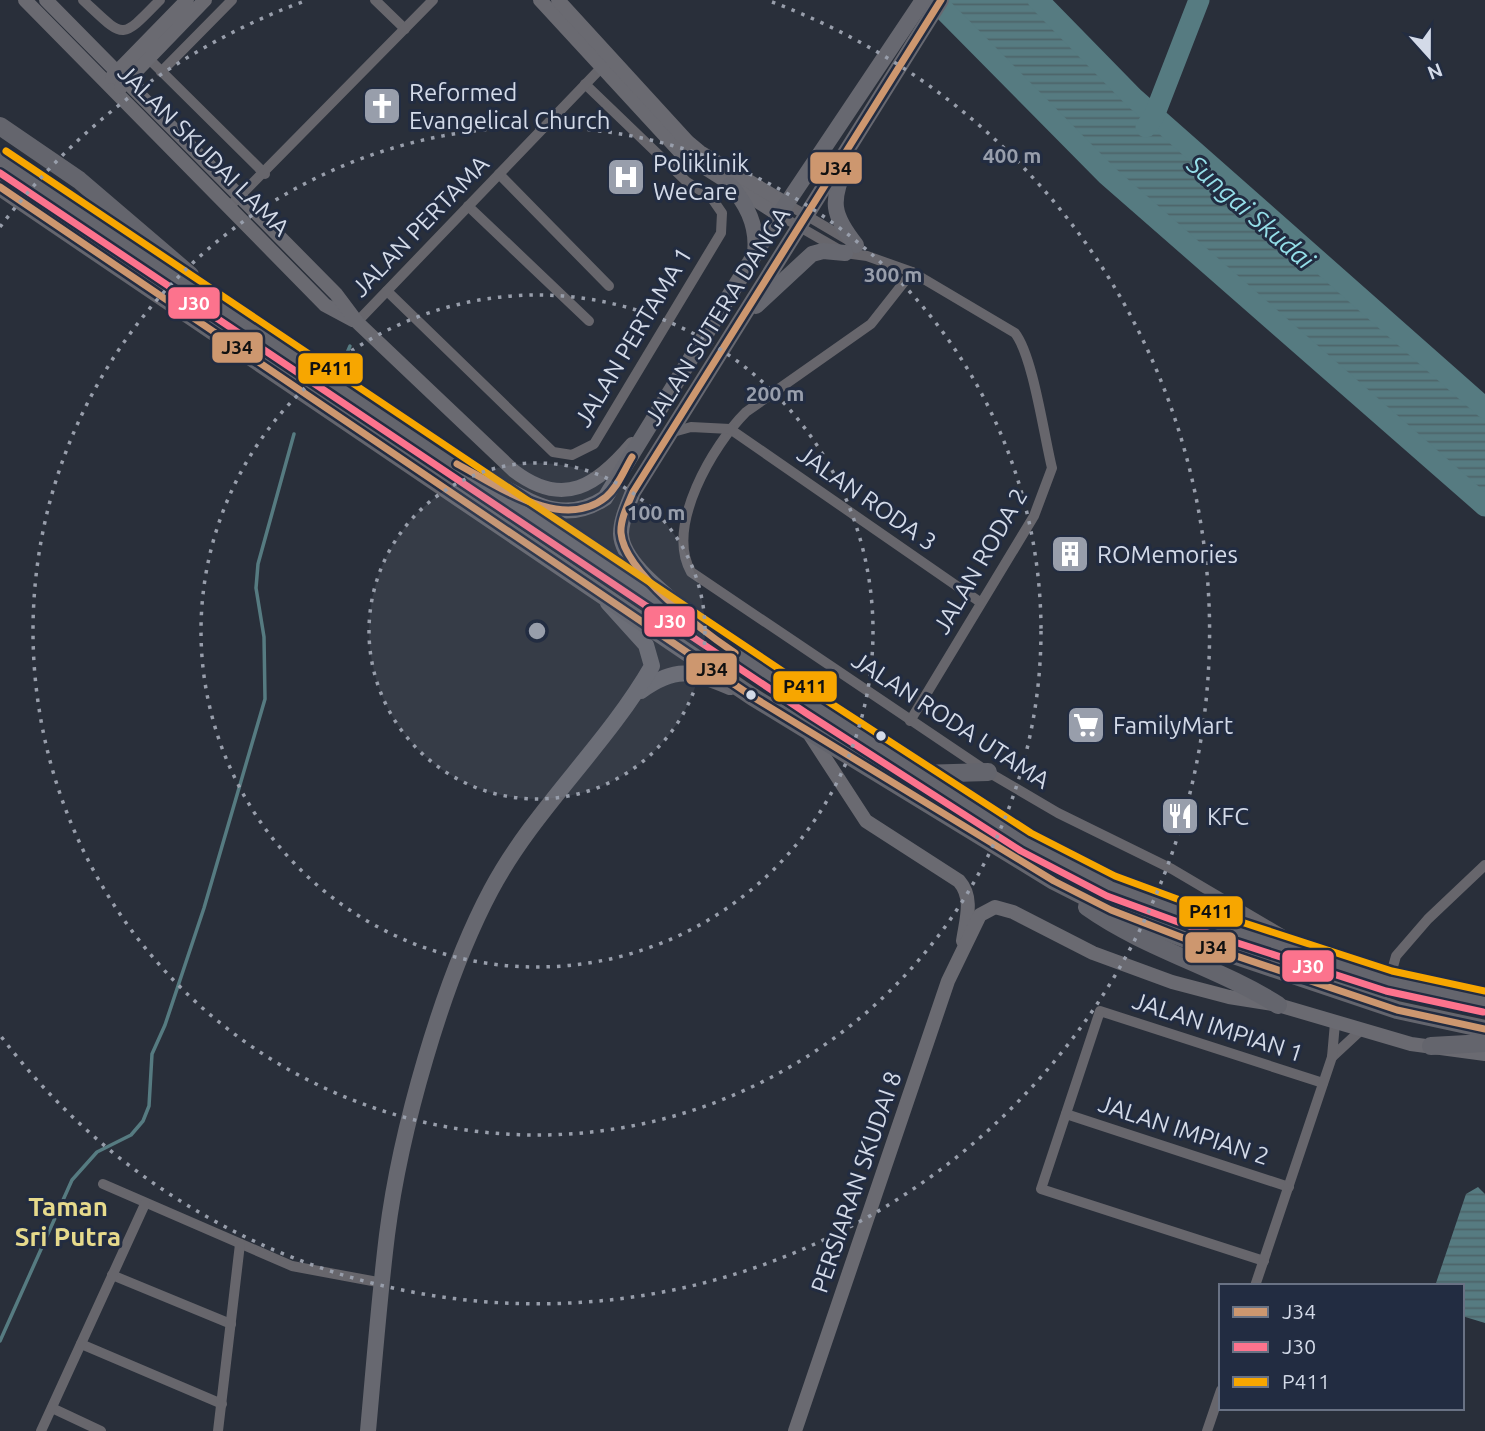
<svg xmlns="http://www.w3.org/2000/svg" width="1485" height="1431" font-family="Ubuntu,sans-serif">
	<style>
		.water { fill: url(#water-rules) }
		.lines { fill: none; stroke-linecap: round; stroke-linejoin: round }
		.stream { stroke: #567b81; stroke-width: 3.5 }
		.river { stroke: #567b81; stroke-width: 21 }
		.street { stroke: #67666c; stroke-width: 10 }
		.secondary { stroke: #6a6a71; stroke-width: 14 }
		.primary { stroke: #676870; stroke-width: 16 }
		.highway { stroke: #64656d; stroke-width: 18 }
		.bus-1-casing { stroke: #222c41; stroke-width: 12 }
		.bus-2-casing { stroke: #222c41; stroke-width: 12 }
		.bus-3-casing { stroke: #222c41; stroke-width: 12 }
		.bus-1 { stroke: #cd976f; stroke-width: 7 }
		.bus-2 { stroke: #fc738d; stroke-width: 7 }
		.bus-3 { stroke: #f7a600; stroke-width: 7 }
		.ring { fill: none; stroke: #989eab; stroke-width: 3.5; stroke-dasharray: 3.5 7 }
		.bus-dot { fill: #d3dae8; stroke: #222c41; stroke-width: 2.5 }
		.labels { text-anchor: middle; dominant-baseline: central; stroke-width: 6; stroke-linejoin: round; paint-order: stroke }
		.poi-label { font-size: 24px; fill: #d3dae8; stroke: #222c41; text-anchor: start }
		.street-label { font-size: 24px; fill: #d3dae8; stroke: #222c41 }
		.water-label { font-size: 26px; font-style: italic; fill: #94dee8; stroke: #222c41 }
		.neighbourhood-label { font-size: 26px; font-weight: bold; fill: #e6da8c; stroke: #222c41 }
		.centre { fill: #989eab; stroke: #222c41; stroke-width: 3.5 }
		.ring-label { font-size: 21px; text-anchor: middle; font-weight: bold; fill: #989eab; stroke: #222c41; stroke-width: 6; stroke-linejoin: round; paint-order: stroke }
		.line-badge { stroke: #222c41; stroke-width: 2.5 }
		.badge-label { font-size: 19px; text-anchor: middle; font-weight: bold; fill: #fff }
		.pale-badge-label { font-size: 19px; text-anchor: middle; font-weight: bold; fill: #111 }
	</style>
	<defs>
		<pattern id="water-rules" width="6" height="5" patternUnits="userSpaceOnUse" patternTransform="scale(1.75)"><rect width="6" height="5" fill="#567b81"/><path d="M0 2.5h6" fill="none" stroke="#4d6469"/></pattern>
	</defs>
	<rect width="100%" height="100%" fill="#292f3a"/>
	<g class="water">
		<polygon points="934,0 1038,0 1133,97 1485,408 1485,506 1107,175"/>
		<polygon points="1478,1187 1485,1194 1485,1323 1462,1316 1462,1286 1435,1286 1466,1194"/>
	</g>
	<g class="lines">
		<g class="stream">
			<polyline points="344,360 350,346"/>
			<polyline points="0,1341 72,1180 97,1152 131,1135 143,1121 149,1106 152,1054 165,1025 204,908 265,699 264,637 256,588 258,564 294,434"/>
		</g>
		<g class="river">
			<polyline points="934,0 1107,175 1485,506"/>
			<polyline points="1038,0 1133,97 1485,408"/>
			<polyline points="1146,127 1154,116 1199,0"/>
		</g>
		<g class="street">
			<path d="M83 0C125 39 120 41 160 0"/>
			<polyline points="375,0 405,29"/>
			<polyline points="148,58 265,174"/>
			<polyline points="161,72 232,0"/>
			<polyline points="499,174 609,286"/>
			<polyline points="787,204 848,240"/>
			<polyline points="468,206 589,321"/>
			<polyline points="229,207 433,0"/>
			<path d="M779 215 845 253 867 256 912 272 1015 333C1033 356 1044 436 1052 468L1034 516 910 721"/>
			<path d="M912 272 871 324 746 412C713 445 665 526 691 572L988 772 1058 813 1172 869 1306 948"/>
			<polyline points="387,291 553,452 572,455 594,444 721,233 722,213 711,197 687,182 585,84"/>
			<polyline points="357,322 601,68"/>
			<polyline points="673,432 691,427 730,429 980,602"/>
			<polyline points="1389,981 1396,956 1428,919 1485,865"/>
			<polyline points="1332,1057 1360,1031"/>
			<polyline points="1066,1114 1289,1187"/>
			<polyline points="103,1184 292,1266 383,1283"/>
			<polyline points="1264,1261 1041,1189 1100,1011 1323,1083"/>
			<polyline points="112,1275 231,1324"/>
			<polyline points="1255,1286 1332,1057 1335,1023"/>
			<polyline points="81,1344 222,1404"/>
			<polyline points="52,1408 101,1431"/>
			<polyline points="41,1431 145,1204"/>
			<polyline points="218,1431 240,1244"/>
			<polyline points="1207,1431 1221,1390"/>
		</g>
		<g class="secondary">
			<polyline points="25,0 325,305 353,320"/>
			<path d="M46 0 336 294 357 322 514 471C564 509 597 485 632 444"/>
			<polyline points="540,0 680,152 779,215"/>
			<polyline points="558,0 688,142 700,152 787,204"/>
			<polyline points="112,77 187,0"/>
			<polyline points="121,87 205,0"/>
			<path d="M810 735 866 821 959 881C974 898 966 920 963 941"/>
			<polyline points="795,1431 948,981 980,915 995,907 1013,912 1093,953 1172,982 1229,997 1278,1005 1411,1044 1485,1054"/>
		</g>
		<g class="primary">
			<path d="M846 166C830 201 832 215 856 245"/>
			<path d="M730 185C747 204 758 228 755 253"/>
			<polyline points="756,306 812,254 823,251 845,253"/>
			<path d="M488 479C529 500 561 527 605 498L779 215 923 0"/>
			<path d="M692 617C671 598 622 564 621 534 621 520 628 505 633 492L941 0"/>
			<path d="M641 691C676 666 691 671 730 687"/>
			<path d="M368 1431C374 1366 379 1300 387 1235 400 1132 442 982 491 890 534 809 606 746 652 666L646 645 608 603"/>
		</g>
		<g class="highway">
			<polyline points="0,126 79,180 190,275"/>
			<polyline points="0,160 812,704 1026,842 1111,886 1223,927 1389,981 1485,1002"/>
			<polyline points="0,187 753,697 1054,881 1111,910 1186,939 1397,1010 1485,1029"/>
			<polyline points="919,774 988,772"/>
			<path d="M1087 907C1146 949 1218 967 1278 1005"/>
			<polyline points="1431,1046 1485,1043"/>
		</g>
		<defs>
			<g id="bus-1">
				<polyline points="0,187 753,697 1054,881 1111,910 1186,939 1397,1010 1485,1029"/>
				<path d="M457 464C497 485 562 533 606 497 618 487 624 470 632 457"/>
				<path d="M735 653C704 632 624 572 621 533 620 520 628 504 633 492L941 0"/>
			</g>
			<polyline id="bus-2" points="0,173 806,713 1021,851 1107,896 1219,937 1386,991 1483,1012"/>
			<polyline id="bus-3" points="6,151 818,695 1031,833 1115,876 1226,917 1392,971 1485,991"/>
		</defs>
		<use href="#bus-1" class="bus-1-casing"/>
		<use href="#bus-2" class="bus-2-casing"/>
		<use href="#bus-3" class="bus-3-casing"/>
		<use href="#bus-1" class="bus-1"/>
		<use href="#bus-2" class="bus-2"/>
		<use href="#bus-3" class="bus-3"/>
	</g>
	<circle cx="537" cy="631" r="168" fill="#989eab" fill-opacity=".12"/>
	<g class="ring">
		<circle cx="537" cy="631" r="168"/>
		<circle cx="537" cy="631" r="336"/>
		<circle cx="537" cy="631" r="504"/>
		<path d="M0 227A672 672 0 0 1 302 2M772 2A672 672 0 1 1 0 1035"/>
	</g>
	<defs>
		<symbol id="church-square" viewBox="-11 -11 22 22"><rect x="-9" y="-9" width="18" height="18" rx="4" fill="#989eab" stroke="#222c41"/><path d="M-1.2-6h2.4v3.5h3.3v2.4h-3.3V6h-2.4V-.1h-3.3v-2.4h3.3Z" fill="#fff"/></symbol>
		<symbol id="hospital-square" viewBox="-11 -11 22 22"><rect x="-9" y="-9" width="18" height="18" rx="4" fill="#989eab" stroke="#222c41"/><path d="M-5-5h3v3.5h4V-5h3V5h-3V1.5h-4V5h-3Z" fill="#fff"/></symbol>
		<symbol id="building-square" viewBox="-11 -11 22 22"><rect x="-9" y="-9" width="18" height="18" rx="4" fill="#989eab" stroke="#222c41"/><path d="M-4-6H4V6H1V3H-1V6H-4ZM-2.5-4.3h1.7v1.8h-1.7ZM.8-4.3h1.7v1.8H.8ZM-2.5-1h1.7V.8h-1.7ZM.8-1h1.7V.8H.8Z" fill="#fff"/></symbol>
		<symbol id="supermarket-square" viewBox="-11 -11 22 22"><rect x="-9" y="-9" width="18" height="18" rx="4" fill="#989eab" stroke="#222c41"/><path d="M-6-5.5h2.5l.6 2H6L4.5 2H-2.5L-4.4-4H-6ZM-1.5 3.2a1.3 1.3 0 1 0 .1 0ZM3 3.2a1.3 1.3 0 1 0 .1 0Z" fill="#fff"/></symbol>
		<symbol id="restaurant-square" viewBox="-11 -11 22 22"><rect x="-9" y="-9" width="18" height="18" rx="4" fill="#989eab" stroke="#222c41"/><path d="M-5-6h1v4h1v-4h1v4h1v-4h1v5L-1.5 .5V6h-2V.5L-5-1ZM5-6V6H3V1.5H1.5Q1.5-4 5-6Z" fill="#fff"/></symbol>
	</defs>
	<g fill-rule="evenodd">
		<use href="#church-square" x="360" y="84" width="44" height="44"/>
		<use href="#hospital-square" x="604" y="155" width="44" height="44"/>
		<use href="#building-square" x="1048" y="532" width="44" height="44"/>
		<use href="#supermarket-square" x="1064" y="703" width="44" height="44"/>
		<use href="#restaurant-square" x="1158" y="794" width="44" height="44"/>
	</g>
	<g class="bus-dot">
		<circle cx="751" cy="695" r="6"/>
		<circle cx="881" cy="736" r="6"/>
	</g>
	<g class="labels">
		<g class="poi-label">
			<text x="409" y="92">Reformed<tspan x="409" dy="28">Evangelical Church</tspan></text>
			<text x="653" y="163">Poliklinik<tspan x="653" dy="28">WeCare</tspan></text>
			<text x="1097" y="554">ROMemories</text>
			<text x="1113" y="725">FamilyMart</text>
			<text x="1207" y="816">KFC</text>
		</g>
		<g class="street-label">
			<text transform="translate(204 150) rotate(45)">JALAN SKUDAI LAMA</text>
			<text transform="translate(420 226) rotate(-46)">JALAN PERTAMA</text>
			<text transform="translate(717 316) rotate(-58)">JALAN SUTERA DANGA</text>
			<text transform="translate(633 337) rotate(-59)">JALAN PERTAMA 1</text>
			<text transform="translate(867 498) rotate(35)">JALAN RODA 3</text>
			<text transform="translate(980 561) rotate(-60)">JALAN RODA 2</text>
			<text transform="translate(951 720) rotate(33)">JALAN RODA UTAMA</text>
			<text transform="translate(1218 1027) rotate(18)">JALAN IMPIAN 1</text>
			<text transform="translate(1184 1130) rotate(18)">JALAN IMPIAN 2</text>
			<text transform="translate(856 1182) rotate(-71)">PERSIARAN SKUDAI 8</text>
		</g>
		<g class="water-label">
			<text transform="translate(1251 212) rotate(41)">Sungai Skudai</text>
		</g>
		<g class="neighbourhood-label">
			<text x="68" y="1206">Taman<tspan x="68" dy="30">Sri Putra</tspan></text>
		</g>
	</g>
	<circle cx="537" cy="631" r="10" class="centre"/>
	<g class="ring-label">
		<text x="1012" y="163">400 m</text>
		<text x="893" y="282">300 m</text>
		<text x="775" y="401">200 m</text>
		<text x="656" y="520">100 m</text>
	</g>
	<g class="line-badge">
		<rect x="809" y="151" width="54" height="34" rx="7" fill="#cd976f"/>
		<rect x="167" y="286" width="54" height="34" rx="7" fill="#fc738d"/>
		<rect x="211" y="331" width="53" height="33" rx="7" fill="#cd976f"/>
		<rect x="297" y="352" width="67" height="33" rx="7" fill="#f7a600"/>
		<rect x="643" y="605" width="53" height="33" rx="7" fill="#fc738d"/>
		<rect x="685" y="652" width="53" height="34" rx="7" fill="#cd976f"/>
		<rect x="772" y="670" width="66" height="33" rx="7" fill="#f7a600"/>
		<rect x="1178" y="895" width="66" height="33" rx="7" fill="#f7a600"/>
		<rect x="1184" y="931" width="53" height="33" rx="7" fill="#cd976f"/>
		<rect x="1281" y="949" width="54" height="34" rx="7" fill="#fc738d"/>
	</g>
	<g class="badge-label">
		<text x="194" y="310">J30</text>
		<text x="670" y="628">J30</text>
		<text x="1308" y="973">J30</text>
	</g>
	<g class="pale-badge-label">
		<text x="836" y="175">J34</text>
		<text x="237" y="354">J34</text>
		<text x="331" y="375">P411</text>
		<text x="712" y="676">J34</text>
		<text x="805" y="693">P411</text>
		<text x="1211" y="918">P411</text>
		<text x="1211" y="954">J34</text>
	</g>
	<rect x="1219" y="1284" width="245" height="126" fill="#222c41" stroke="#697284" stroke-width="2"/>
	<rect x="1233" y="1307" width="35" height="10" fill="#cd976f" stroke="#697284" stroke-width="2"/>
	<text x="1282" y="1319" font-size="21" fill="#d3dae8">J34</text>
	<rect x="1233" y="1342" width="35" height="10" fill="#fc738d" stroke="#697284" stroke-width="2"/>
	<text x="1282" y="1354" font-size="21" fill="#d3dae8">J30</text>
	<rect x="1233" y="1377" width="35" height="10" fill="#f7a600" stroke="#697284" stroke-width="2"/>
	<text x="1282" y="1389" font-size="21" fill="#d3dae8">P411</text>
	<g transform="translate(1429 56) rotate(159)" stroke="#222c41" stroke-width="5" paint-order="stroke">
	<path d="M0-5L12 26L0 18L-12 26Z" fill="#d3dae8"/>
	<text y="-10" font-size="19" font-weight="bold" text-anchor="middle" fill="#d3dae8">N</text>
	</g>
</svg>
